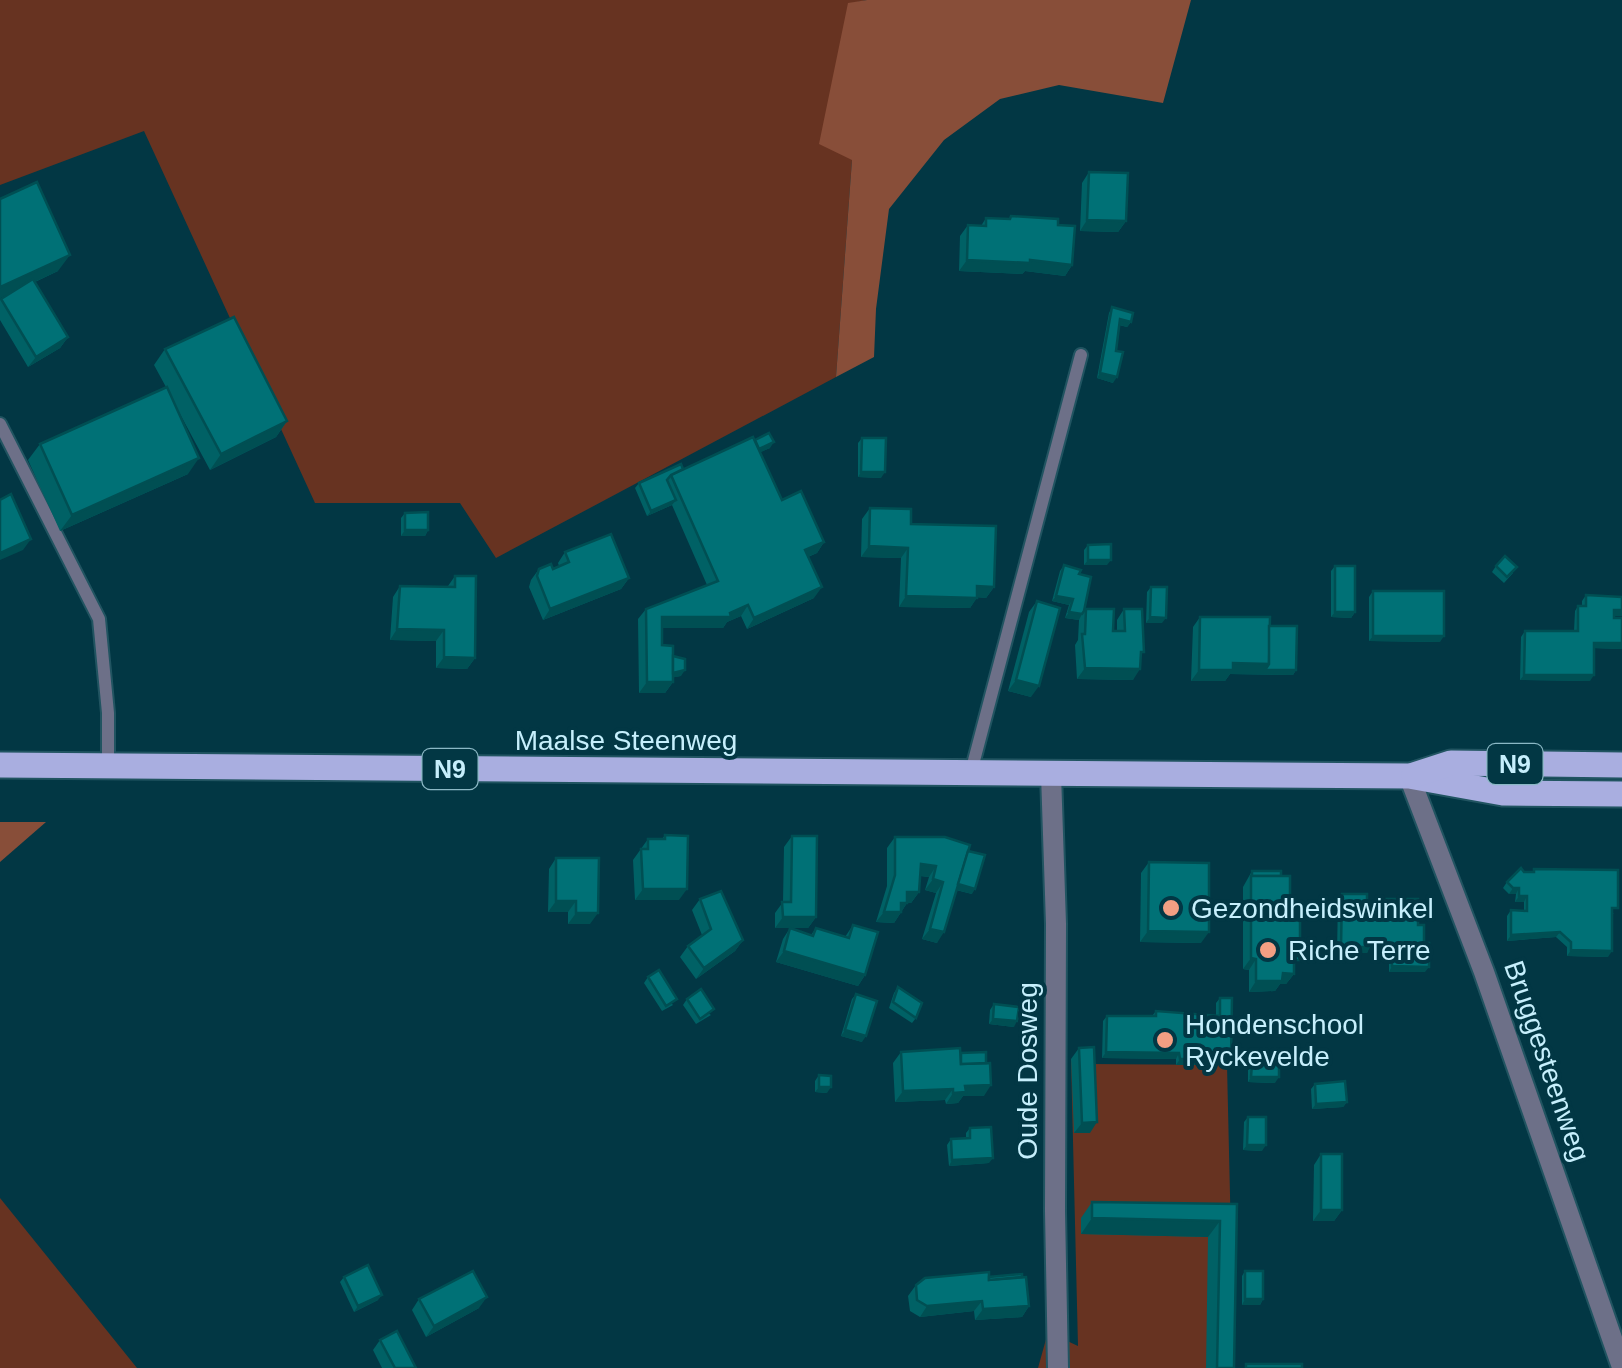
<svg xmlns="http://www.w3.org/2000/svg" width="1622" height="1368" font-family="Arial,sans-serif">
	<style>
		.green { fill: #673321 }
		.forest { fill: #884e39 }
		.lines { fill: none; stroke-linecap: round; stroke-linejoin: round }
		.service-casing { stroke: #215461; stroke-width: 16 }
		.minor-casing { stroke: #215461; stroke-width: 24 }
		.primary-casing { stroke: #215461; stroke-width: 29 }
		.service { stroke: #6d7088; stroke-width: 12 }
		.minor { stroke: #6d7088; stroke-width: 20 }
		.primary { stroke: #a9aee0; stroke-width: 25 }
		.wall { fill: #006165 }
		.shaded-wall { fill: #004f53 }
		.building { fill: #007176; stroke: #004f53; stroke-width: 2.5 }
		.poi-dot { fill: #f39f83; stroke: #023744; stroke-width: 4 }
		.labels { text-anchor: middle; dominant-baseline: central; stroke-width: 8; stroke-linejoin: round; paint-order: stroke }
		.shield { fill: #023744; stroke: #8bb8c5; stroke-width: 2.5 }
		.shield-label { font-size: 25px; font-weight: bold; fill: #c6effc }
		.street-label { font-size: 28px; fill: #c6effc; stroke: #023744 }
		.poi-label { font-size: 28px; fill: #c6effc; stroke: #023744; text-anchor: start }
	</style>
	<rect width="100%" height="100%" fill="#023744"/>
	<g class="green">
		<polygon points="0,0 867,0 848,4 852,160 836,377 496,558 460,503 315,503 144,131 0,185"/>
		<polygon points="1086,1058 1088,1064 1227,1065 1234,1368 1038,1368 1048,1332 1078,1346 1071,1059"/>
		<polygon points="0,1198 137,1368 0,1368"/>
	</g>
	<g class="forest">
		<polygon points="867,0 1191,0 1163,103 1059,85 1000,99 944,140 889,209 876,309 874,357 836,377 852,160 819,144 848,3"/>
		<polygon points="0,822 46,822 0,862"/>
	</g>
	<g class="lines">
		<defs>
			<g id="service">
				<polyline points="0,424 99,619 108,713 108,766"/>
				<polyline points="971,772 1081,355"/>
			</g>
			<g id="minor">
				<polyline points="1051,774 1056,924 1055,1211 1058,1368"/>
				<polyline points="1409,776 1484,972 1622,1367"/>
			</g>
			<g id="primary">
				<polyline points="0,765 1409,776 1503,793 1622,794"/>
				<polyline points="1414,775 1451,763 1622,765"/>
			</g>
		</defs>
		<use href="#service" class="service-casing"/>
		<use href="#minor" class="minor-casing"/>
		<use href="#primary" class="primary-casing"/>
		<use href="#service" class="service"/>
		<use href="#minor" class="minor"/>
		<use href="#primary" class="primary"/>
	</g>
	<g class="wall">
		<polygon points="1089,172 1126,221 1118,232 1080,231 1082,183"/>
		<polygon points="0,199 58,271 35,282 68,337 60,348 28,367 0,320 0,300 11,292 0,298"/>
		<polygon points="1011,216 1058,225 1072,265 1065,276 1025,271 1022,274 959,271 960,236 968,225 981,226 986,218 1009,219"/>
		<polygon points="1112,307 1131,322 1127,327 1119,325 1113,383 1097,378 1109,313"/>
		<polygon points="165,349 287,421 276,437 210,470 173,401 188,474 60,531 28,460 40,444 166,387 154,365"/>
		<polygon points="862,438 881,478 858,477 858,443"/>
		<polygon points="755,440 770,448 760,452 782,500 824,542 817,553 808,557 814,598 747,629 741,616 727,622 723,628 662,628 662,645 673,656 681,676 673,677 673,682 665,693 639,693 638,619 646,609 707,585 672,505 647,516 635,488 639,483 683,469"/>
		<polygon points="870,508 911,524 994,587 986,598 977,597 970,608 899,607 901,558 861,557 862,519"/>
		<polygon points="405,513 428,530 425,536 401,536 401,518"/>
		<polygon points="1088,545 1107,565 1084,565 1084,550"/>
		<polygon points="565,552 629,578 621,589 543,620 529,587 531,580 539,569 553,569 559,566 558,563"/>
		<polygon points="1064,565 1079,574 1085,611 1113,631 1117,631 1117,620 1124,609 1141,656 1133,680 1077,679 1075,645 1078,640 1079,620 1065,618 1069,605 1052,601 1060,571"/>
		<polygon points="1335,566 1355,612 1351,618 1331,617 1331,571"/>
		<polygon points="1496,566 1513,573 1504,583 1492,572"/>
		<polygon points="455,576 475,658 467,669 436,668 436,641 390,640 393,597 400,586 448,586"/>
		<polygon points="1151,587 1162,623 1146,623 1147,592"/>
		<polygon points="1373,591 1440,642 1369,641 1369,597"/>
		<polygon points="1586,595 1614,616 1614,618 1622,618 1622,649 1594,648 1590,681 1520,680 1521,637 1525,631 1574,631 1575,611 1578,606 1582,606 1582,601"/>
		<polygon points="1037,601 1031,697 1008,691 1029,612"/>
		<polygon points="1200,617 1269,626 1296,670 1293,675 1230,674 1225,681 1191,681 1193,627"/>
		<polygon points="665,835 679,900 635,900 633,860 648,839 662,839"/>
		<polygon points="792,836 816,917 808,928 775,928 775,913 783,902 784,847"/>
		<polygon points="895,837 968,851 972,894 956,890 937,943 922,939 936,893 925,890 929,877 920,876 919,892 911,903 907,903 894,923 876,922 887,886 887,848"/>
		<polygon points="556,858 590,924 568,924 568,912 548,912 549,869"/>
		<polygon points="1149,862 1201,943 1140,942 1141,873"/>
		<polygon points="1534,869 1614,914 1612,914 1608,957 1567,956 1567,947 1556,937 1507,941 1507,916 1511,910 1524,910 1524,902 1515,902 1516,894 1509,894 1503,888 1507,882 1524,872 1532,872"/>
		<polygon points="1252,871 1281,876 1290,920 1294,974 1286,984 1280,984 1275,991 1249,992 1249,970 1243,969 1243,887"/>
		<polygon points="1342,894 1367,903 1384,903 1387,899 1418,925 1425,972 1389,972 1389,953 1380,953 1380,945 1370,945 1367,953 1337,953 1338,899"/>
		<polygon points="700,899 743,940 735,951 696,979 680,957 688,946 702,935 692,910"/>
		<polygon points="853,925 865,975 858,986 776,962 783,939 790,928 811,935 816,928 845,937"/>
		<polygon points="648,977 673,1005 662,1011 644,983"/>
		<polygon points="898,987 916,1018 912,1023 889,1008 894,993"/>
		<polygon points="856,994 862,1042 841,1036 852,999"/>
		<polygon points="1220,998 1231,1059 1228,1065 1176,1065 1176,1059 1102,1058 1103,1021 1107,1016 1152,1016 1156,1011 1216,1016 1216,1003"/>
		<polygon points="687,999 711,1015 696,1024 683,1005"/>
		<polygon points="994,1004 1014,1027 989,1024 990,1010"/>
		<polygon points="1079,1048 1090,1133 1074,1133 1071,1059"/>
		<polygon points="901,1052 961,1053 984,1096 963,1096 958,1103 946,1104 945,1100 895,1102 893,1063"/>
		<polygon points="1252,1064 1275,1083 1248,1082 1248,1070"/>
		<polygon points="819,1075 827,1093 815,1092 815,1081"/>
		<polygon points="1315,1084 1347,1102 1343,1107 1312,1109 1311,1089"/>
		<polygon points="1248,1117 1262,1151 1243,1150 1244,1122"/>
		<polygon points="970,1128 989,1163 949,1166 947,1145 951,1139 966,1138 966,1133"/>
		<polygon points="1321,1154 1342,1210 1334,1221 1313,1221 1314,1165"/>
		<polygon points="1092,1202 1237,1204 1234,1368 1206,1368 1208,1237 1081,1234 1081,1218"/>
		<polygon points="1245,1271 1263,1299 1260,1305 1242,1305 1242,1276"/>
		<polygon points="344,1277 378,1300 354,1312 340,1282"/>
		<polygon points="989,1277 1029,1306 1022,1317 975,1320 974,1311 920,1317 910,1311 908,1296 916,1285"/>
		<polygon points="419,1299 479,1308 426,1337 412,1310"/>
		<polygon points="380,1340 416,1368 382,1368 373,1350"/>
	</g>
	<g class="shaded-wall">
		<polygon points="1087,220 1126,221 1118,232 1080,231"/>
		<polygon points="70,255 58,271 0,298 0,287"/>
		<polygon points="967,260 1030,260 1072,265 1065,276 1025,271 1022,274 959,271"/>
		<polygon points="1120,319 1131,322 1127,327 1116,324"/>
		<polygon points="68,337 60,348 28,367 36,357"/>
		<polygon points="1100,373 1117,377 1113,383 1097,378"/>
		<polygon points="287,421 276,437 210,470 221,454"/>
		<polygon points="774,442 770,448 750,457 754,451"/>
		<polygon points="199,458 188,474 60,531 72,515"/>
		<polygon points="861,472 885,472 881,478 858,477"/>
		<polygon points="676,500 672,505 647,516 651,511"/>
		<polygon points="405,530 428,530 425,536 401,536"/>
		<polygon points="31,539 23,550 0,560 0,553"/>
		<polygon points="824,542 817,553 797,561 805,550"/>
		<polygon points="869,546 908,548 901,558 861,557"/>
		<polygon points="1088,560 1111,560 1107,565 1084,565"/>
		<polygon points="629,578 621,589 543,620 550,609"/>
		<polygon points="977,586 994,587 986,598 970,597"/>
		<polygon points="822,587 814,598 747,629 754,618"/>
		<polygon points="906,596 977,598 970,608 899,607"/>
		<polygon points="1056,596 1073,599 1069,605 1052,601"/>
		<polygon points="748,605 741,616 727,622 723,628 655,628 662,617 730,613"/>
		<polygon points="1614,610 1622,610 1622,616 1610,616"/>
		<polygon points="1069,612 1082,614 1079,620 1065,618"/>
		<polygon points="1335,612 1355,612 1351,618 1331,617"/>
		<polygon points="1150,617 1166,618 1162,623 1146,623"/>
		<polygon points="397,629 444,630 436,641 390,640"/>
		<polygon points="1373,636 1444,636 1440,642 1369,641"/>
		<polygon points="1594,643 1622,643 1622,649 1590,648"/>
		<polygon points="444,657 475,658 467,669 436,668"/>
		<polygon points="1233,663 1269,664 1296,670 1293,675 1230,674 1225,681 1191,681 1199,670"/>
		<polygon points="1085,668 1140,669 1133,680 1077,679"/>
		<polygon points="685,670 681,676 665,679 669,673"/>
		<polygon points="1524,675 1594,675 1590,681 1520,680"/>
		<polygon points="1016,680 1039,686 1031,697 1008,691"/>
		<polygon points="647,682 673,682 665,693 639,693"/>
		<polygon points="921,864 936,866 929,877 913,875"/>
		<polygon points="933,879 943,882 936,893 925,890"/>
		<polygon points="956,883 975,889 972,894 953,889"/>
		<polygon points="1513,888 1519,888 1516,894 1509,894"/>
		<polygon points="643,889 687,889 679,900 635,900"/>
		<polygon points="907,892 919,892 911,903 900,903"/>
		<polygon points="1519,896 1527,896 1524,902 1515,902"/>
		<polygon points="556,901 576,901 568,912 548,912"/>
		<polygon points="901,903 907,903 894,923 876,922 884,912"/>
		<polygon points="576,913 598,913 590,924 568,924"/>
		<polygon points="783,917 816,917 808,928 775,928"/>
		<polygon points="930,929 944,932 937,943 922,939"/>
		<polygon points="1148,931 1209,932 1201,943 1140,942"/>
		<polygon points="1560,932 1556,937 1507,941 1511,935"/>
		<polygon points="1370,939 1384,940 1380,945 1367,945"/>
		<polygon points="743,940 735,951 696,979 704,968"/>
		<polygon points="1341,947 1370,947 1367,953 1337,953"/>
		<polygon points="1384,947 1392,947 1389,953 1380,953"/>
		<polygon points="1571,950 1612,951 1608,957 1567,956"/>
		<polygon points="784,951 865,975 858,986 776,962"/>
		<polygon points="1251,958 1256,959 1249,970 1243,969"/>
		<polygon points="1392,966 1429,967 1425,972 1389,972"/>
		<polygon points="1283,973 1294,974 1286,984 1280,984 1275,991 1249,992 1256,981"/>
		<polygon points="993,1019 1017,1021 1014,1027 989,1024"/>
		<polygon points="845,1030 866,1036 862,1042 841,1036"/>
		<polygon points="1106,1052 1179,1053 1176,1059 1102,1058"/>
		<polygon points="1180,1059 1231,1059 1228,1065 1176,1065"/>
		<polygon points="1251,1077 1279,1077 1275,1083 1248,1082"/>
		<polygon points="991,1085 984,1096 963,1096 958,1103 946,1104 953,1093 965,1086"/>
		<polygon points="819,1087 831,1087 827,1093 815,1092"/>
		<polygon points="953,1089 945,1100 895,1102 903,1091"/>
		<polygon points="1347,1102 1343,1107 1312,1109 1316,1104"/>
		<polygon points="1097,1122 1090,1133 1074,1133 1082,1123"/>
		<polygon points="1247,1145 1266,1145 1262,1151 1243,1150"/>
		<polygon points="993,1158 989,1163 949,1166 952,1160"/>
		<polygon points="1321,1210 1342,1210 1334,1221 1313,1221"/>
		<polygon points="1092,1218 1220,1221 1208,1237 1081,1234"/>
		<polygon points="382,1295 378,1300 354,1312 358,1306"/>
		<polygon points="487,1297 479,1308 426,1337 434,1326"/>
		<polygon points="1245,1299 1263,1299 1260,1305 1242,1305"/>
		<polygon points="982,1301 974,1311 920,1317 927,1306"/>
		<polygon points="1029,1306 1022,1317 975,1320 983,1309"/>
	</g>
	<g class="building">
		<polygon points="1089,172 1128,173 1126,221 1087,220"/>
		<polygon points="37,182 70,255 0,287 0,199"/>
		<polygon points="1011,216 1058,219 1058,225 1075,226 1072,265 1030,260 1030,263 967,260 968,225 986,226 986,218 1010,219"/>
		<polygon points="33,279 68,337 36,357 1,299"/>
		<polygon points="1112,307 1133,313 1131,322 1120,319 1116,351 1123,352 1117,377 1100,373"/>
		<polygon points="234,317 287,421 221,454 165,349"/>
		<polygon points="167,387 199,458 72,515 40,444"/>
		<polygon points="769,433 774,442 759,449 755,440"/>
		<polygon points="753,437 782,500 801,491 824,542 805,550 822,587 754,618 748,605 730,613 731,617 662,617 662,645 673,646 673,682 647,682 646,609 718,581 671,475"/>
		<polygon points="862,438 886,438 885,472 861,472"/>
		<polygon points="681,464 683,469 671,475 667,480 676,500 651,511 639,483"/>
		<polygon points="11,494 31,539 0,553 0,500"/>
		<polygon points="870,508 911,509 911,524 996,526 994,587 977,586 977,598 906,596 908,548 869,546"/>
		<polygon points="428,512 428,530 405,530 405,513"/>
		<polygon points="611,534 629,578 550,609 537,576 539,569 551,564 553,569 569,562 565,552"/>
		<polygon points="1111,544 1111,560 1088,560 1088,545"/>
		<polygon points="1505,556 1517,567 1507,577 1496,566"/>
		<polygon points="1064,565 1081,570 1079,574 1091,577 1084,611 1082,614 1069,612 1073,599 1056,596"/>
		<rect x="1335" y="566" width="20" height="46"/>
		<polygon points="455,576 476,576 475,658 444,657 444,630 397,629 400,586 455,587"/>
		<polygon points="1151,587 1167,587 1166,618 1150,617"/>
		<rect x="1373" y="591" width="71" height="45"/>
		<polygon points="1586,595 1622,597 1622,610 1614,610 1614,618 1622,618 1622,643 1594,643 1594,675 1524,675 1525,631 1578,631 1578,606 1586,606"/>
		<polygon points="1037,601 1060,608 1039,686 1016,680"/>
		<polygon points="1086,609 1114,609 1113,631 1125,631 1124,609 1142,609 1144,652 1141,652 1140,669 1085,668 1082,634 1085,634"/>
		<polygon points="1200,617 1270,617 1269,664 1233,663 1233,670 1199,670"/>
		<polygon points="1269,626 1297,626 1296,670 1265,670 1269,664"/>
		<polygon points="673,656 685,659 685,670 673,673"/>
		<polygon points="665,835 688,836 687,889 643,889 641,849 648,849 648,839 665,839"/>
		<polygon points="792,836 817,836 816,917 783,917 782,902 791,902"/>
		<polygon points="895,837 945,837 970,845 944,932 930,929 943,882 933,879 936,866 921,864 919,892 907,892 907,903 901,903 901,912 884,912 895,875"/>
		<polygon points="968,851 985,855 975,889 958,884"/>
		<polygon points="556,858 599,858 598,913 576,913 576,901 556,901"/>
		<polygon points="1149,862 1209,863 1209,932 1148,931"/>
		<polygon points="1521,868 1524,872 1534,872 1534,869 1618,870 1618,908 1612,908 1612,951 1571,950 1571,942 1560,932 1511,935 1511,910 1527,911 1527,896 1519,896 1519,888 1513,888 1507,882"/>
		<rect x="1252" y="871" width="29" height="5"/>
		<polygon points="1251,876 1290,876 1290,920 1300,921 1300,960 1294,960 1294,974 1283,973 1282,981 1256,981 1256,959 1251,958"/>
		<polygon points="721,891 743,940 704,968 688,946 711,929 700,899"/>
		<polygon points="1342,894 1367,894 1367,903 1388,903 1387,899 1418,899 1418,925 1424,925 1424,943 1429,943 1429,967 1392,966 1392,947 1384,947 1384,940 1370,939 1370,947 1341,947"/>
		<polygon points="853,925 878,932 865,975 784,951 790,928 813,936 816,928 849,938"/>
		<polygon points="659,970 677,999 666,1006 648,977"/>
		<polygon points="898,987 922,1003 916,1018 893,1002"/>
		<polygon points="701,989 714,1009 700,1019 687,999"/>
		<polygon points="856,994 877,1001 866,1036 845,1030"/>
		<polygon points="1220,998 1232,998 1231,1059 1180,1059 1179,1053 1106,1052 1107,1016 1156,1016 1156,1011 1220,1016"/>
		<polygon points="994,1004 1019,1007 1017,1021 993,1019"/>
		<polygon points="1094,1047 1097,1122 1082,1123 1079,1048"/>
		<polygon points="960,1048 961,1064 990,1063 991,1085 965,1086 966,1092 953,1093 953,1089 903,1091 901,1052"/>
		<polygon points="986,1052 986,1063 961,1064 961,1053"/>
		<polygon points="1252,1064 1279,1065 1279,1077 1251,1077"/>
		<polygon points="819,1075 831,1076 831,1087 819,1087"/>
		<polygon points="1345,1081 1347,1102 1316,1104 1315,1084"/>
		<polygon points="1248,1117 1266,1117 1266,1145 1247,1145"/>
		<polygon points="991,1127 993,1158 952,1160 951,1139 970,1138 970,1128"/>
		<rect x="1321" y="1154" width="21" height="56"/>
		<polygon points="1092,1202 1237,1204 1234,1368 1217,1368 1220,1221 1092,1218"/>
		<polygon points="368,1265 382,1295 358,1306 344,1277"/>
		<polygon points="473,1271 487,1297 434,1326 419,1299"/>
		<rect x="1245" y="1271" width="18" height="28"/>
		<polygon points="989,1272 989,1280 1026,1277 1029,1306 983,1309 982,1301 927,1306 917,1300 916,1285 925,1278"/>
		<polygon points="1022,1274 1022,1277 989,1280 989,1277"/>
		<polygon points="397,1331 416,1368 395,1368 380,1340"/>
		<rect x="1246" y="1364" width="56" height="4"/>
	</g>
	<g class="poi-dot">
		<circle cx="1171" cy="908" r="10"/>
		<circle cx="1268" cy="950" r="10"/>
		<circle cx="1165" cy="1040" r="10"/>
	</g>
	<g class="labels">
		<g class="shield">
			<rect x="1487.5" y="744" width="55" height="40" rx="8"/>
			<rect x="422.5" y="749" width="55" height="40" rx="8"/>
		</g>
		<g class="shield-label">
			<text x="1515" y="764">N9</text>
			<text x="450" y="769">N9</text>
		</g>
		<g class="street-label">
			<text x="626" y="740">Maalse Steenweg</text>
			<text transform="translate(1547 1061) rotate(71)">Bruggesteenweg</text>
			<text transform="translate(1027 1071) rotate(-90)">Oude Dosweg</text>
		</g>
		<g class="poi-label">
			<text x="1191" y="908">Gezondheidswinkel</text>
			<text x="1288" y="950">Riche Terre</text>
			<text x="1185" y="1024">Hondenschool<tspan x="1185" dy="32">Ryckevelde</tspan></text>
		</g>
	</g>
</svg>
